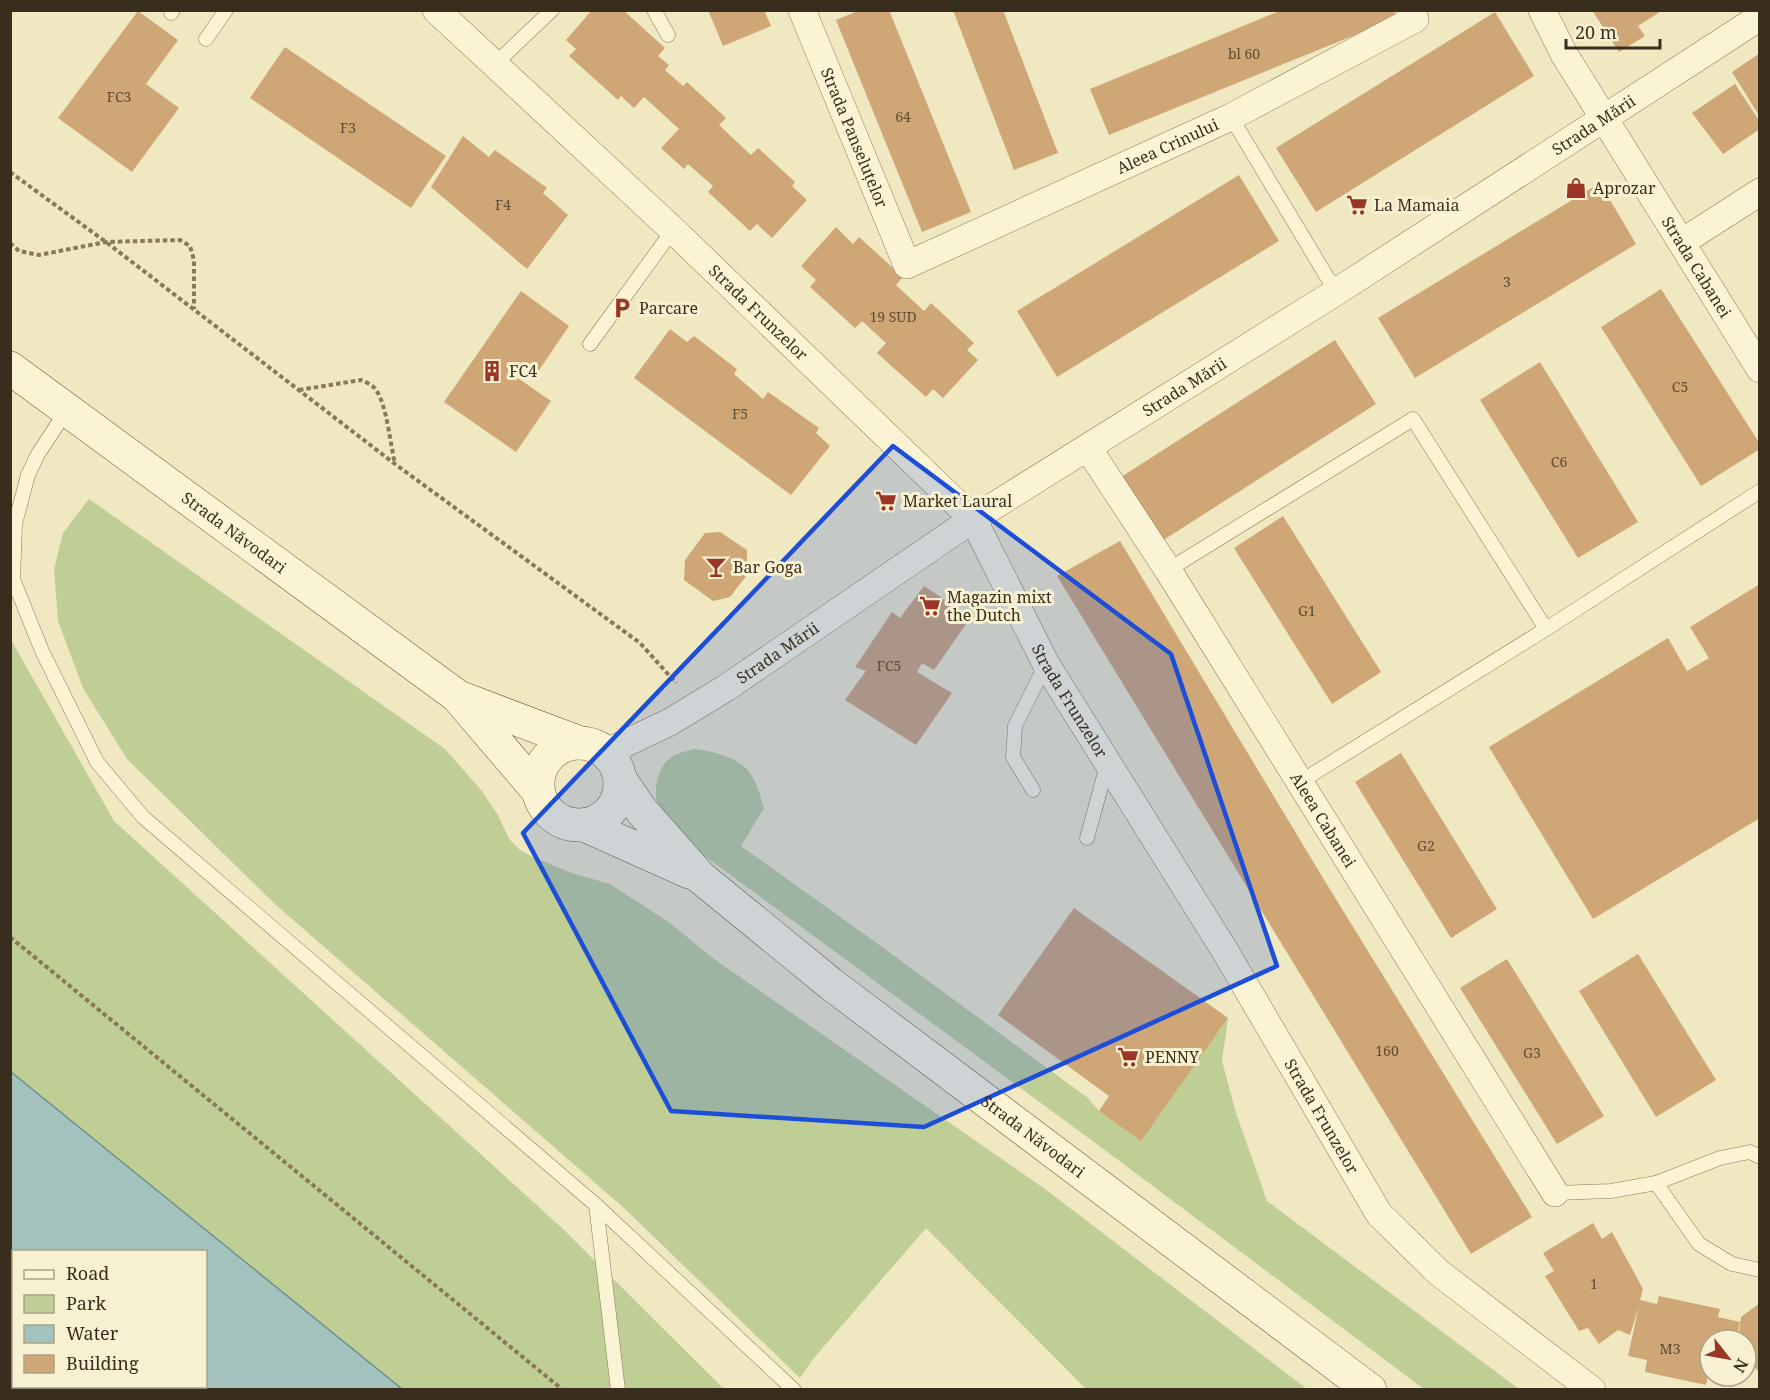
<svg xmlns="http://www.w3.org/2000/svg" width="1770" height="1400" font-family="'Noto Serif',serif">
	<style>
		.green { fill: #bfce95 }
		.water { fill: #a4c2bd; stroke: #6b908c; stroke-width: 1.5; fill-rule: evenodd }
		.building { fill: #cfa776 }
		.lines { fill: none; stroke-linecap: round; stroke-linejoin: round }
		.service-casing { stroke: #8a7958; stroke-width: 15 }
		.minor-casing { stroke: #8a7958; stroke-width: 28 }
		.secondary-casing { stroke: #6b5a3b; stroke-width: 34 }
		.path { stroke: #8a7958; stroke-width: 4; stroke-dasharray: 4.5 3; stroke-linecap: butt }
		.service { stroke: #faf4d5; stroke-width: 14 }
		.minor { stroke: #faf4d5; stroke-width: 27 }
		.secondary { stroke: #faf4d5; stroke-width: 33 }
		.marked { fill: #1d4ed8; fill-opacity: 0.2; stroke: #1d4ed8; stroke-width: 4.5; stroke-linejoin: round }
		.labels { text-anchor: middle; dominant-baseline: central; stroke-width: 6; stroke-linejoin: round; paint-order: stroke }
		.number-label { font-size: 14px; fill: #5e4c33 }
		.street-label { font-size: 16px; fill: #392e1d; stroke: #f7f1d1 }
		.poi-label { font-size: 16px; fill: #392e1d; stroke: #f7f1d1; text-anchor: start }
	</style>
	<rect width="100%" height="100%" fill="#efe8c1"/>
	<g class="green">
		<polygon points="89,499 445,749 481,790 498,815 509,839 520,850 533,857 572,873 610,884 670,923 714,959 1045,1189 1307,1389 1086,1389 926,1228 813,1359 800,1378 624,1208 276,905 127,759 83,688 58,621 54,569 63,533"/>
		<polygon points="10,638 114,821 563,1229 724,1389 402,1389 11,1072"/>
		<path d="M695 749C712 751 739 757 750 773 758 783 760 796 764 808L741 846 878 944 1088 1098 1099 1111 1141 1140 1228 1018 1222 1061 1236 1113 1267 1201 1519 1389H1424L1102 1148 687 843C679 833 665 822 660 811 652 797 656 769 669 759 677 753 685 751 695 749Z"/>
	</g>
	<path class="water" d="M10 1072H11L402 1389H11ZM14 1252H206V1386H14Z"/>
	<g class="building">
		<polygon points="592,10 623,10 665,48 658,56 669,65 665,70 683,86 687,82 726,118 719,125 751,155 758,148 795,182 792,186 807,200 772,238 757,224 750,231 708,192 713,186 688,164 684,169 661,148 679,129 644,97 634,108 621,96 618,100 569,56 576,49 566,40"/>
		<polygon points="708,10 764,10 771,26 723,46"/>
		<polygon points="860,10 889,10 971,212 922,232 836,20"/>
		<polygon points="953,10 1003,10 1058,153 1014,170"/>
		<polygon points="1282,10 1394,10 1397,18 1109,135 1090,89"/>
		<polygon points="1592,10 1663,10 1638,26 1645,36 1619,52"/>
		<polygon points="138,11 178,40 146,84 179,108 132,172 58,118"/>
		<polygon points="1495,12 1534,76 1316,212 1276,148"/>
		<polygon points="285,47 446,156 411,208 250,98"/>
		<polygon points="1760,53 1760,117 1732,72"/>
		<polygon points="1735,84 1760,122 1760,129 1723,154 1692,113"/>
		<polygon points="463,136 489,157 495,150 547,188 543,193 568,215 527,269 431,187"/>
		<polygon points="1239,175 1279,241 1057,377 1017,311"/>
		<polygon points="1600,183 1636,244 1415,378 1378,318"/>
		<polygon points="836,227 853,244 859,237 903,277 896,285 924,311 931,303 974,343 967,350 978,360 943,398 933,389 926,397 877,353 886,343 862,321 855,328 810,287 816,280 801,266"/>
		<polygon points="1661,289 1760,444 1760,449 1701,486 1601,327"/>
		<polygon points="521,291 569,326 535,376 522,367 515,376 551,401 516,452 444,402"/>
		<polygon points="670,329 687,342 694,336 737,369 734,374 763,399 768,392 819,428 816,433 830,446 791,495 634,378"/>
		<polygon points="1335,340 1376,404 1162,541 1121,477"/>
		<polygon points="1540,362 1638,522 1578,558 1480,400"/>
		<polygon points="1283,516 1381,672 1332,704 1234,548"/>
		<polygon points="720,532 747,550 747,575 730,597 713,601 684,580 685,560 705,533"/>
		<polygon points="1120,541 1326,883 1532,1217 1471,1254 1057,576"/>
		<polygon points="1760,584 1760,818 1593,919 1489,747 1668,638 1687,671 1709,658 1690,627"/>
		<polygon points="924,586 971,617 934,670 922,663 917,672 952,693 916,745 845,700 866,671 855,667 892,612 900,618"/>
		<polygon points="1401,753 1497,909 1451,938 1355,782"/>
		<polygon points="1074,908 1228,1018 1141,1141 1099,1111 1109,1096 998,1015"/>
		<polygon points="1638,954 1716,1080 1656,1117 1579,991"/>
		<polygon points="1507,959 1604,1116 1557,1144 1460,988"/>
		<polygon points="1593,1223 1602,1239 1612,1232 1643,1289 1640,1300 1657,1304 1659,1296 1720,1309 1718,1317 1740,1322 1736,1340 1710,1340 1710,1371 1709,1371 1706,1385 1645,1372 1647,1360 1628,1356 1639,1306 1630,1335 1618,1330 1599,1344 1588,1328 1579,1331 1545,1276 1554,1271 1543,1253"/>
		<polygon points="1760,1303 1760,1373 1746,1358 1746,1340 1738,1340 1741,1317"/>
	</g>
	<g class="lines">
		<defs>
			<g id="service">
				<polyline points="654,10 668,35"/>
				<polyline points="171,13 173,10"/>
				<polyline points="206,39 226,10"/>
				<polyline points="495,64 552,10"/>
				<polyline points="1231,117 1336,292"/>
				<polyline points="590,344 673,230"/>
				<polyline points="67,410 38,454 28,475 15,524 13,579 42,651 97,762 143,817 596,1205 794,1390"/>
				<polyline points="1168,570 1413,419 1546,629"/>
				<polyline points="1300,782 1546,629 1760,491"/>
				<polyline points="1033,790 1013,757 1015,726 1046,664"/>
				<polyline points="1087,838 1107,765"/>
				<polyline points="1656,1183 1699,1244 1732,1264 1760,1270"/>
				<polyline points="1555,1193 1611,1191 1656,1183 1720,1158 1750,1152 1760,1157"/>
				<polyline points="596,1205 618,1390"/>
			</g>
			<g id="minor">
				<path id="s1" d="M436 10 673 230 973 519 1046 664 1225 951 1379 1214 1438 1272 1592 1390"/>
				<path id="s2" d="M802 10 907 265 1231 117 1415 19 1411 10"/>
				<path id="s3" d="M1542 10 1564 54 1760 369"/>
				<polyline points="1682,242 1760,192"/>
				<path id="s4" d="M1088 448 1168 570 1555 1193"/>
				<path id="s5" d="M605 753 670 722 726 688 973 519 1336 292 1760 17"/>
			</g>
			<g id="secondary">
				<path id="s6" d="M10 368 457 696 538 791"/>
				<polyline points="461,698 580,743"/>
				<circle cx="579" cy="784" r="41"/>
				<path id="s7" d="M620 779 641 810 700 877 831 984 1370 1390"/>
				<polyline points="584,825 689,872"/>
			</g>
		</defs>
		<use href="#service" class="service-casing"/>
		<use href="#minor" class="minor-casing"/>
		<use href="#secondary" class="secondary-casing"/>
		<g class="path">
			<polyline points="10,172 106,242 395,464 640,643 676,683"/>
			<polyline points="10,243 19,251 39,255 106,242 180,240 190,246 194,260 194,309"/>
			<path d="M299 390 361 380C366 382 373 385 376 390 387 405 390 444 395 463"/>
			<polyline points="10,937 563,1390"/>
		</g>
		<use href="#service" class="service"/>
		<use href="#minor" class="minor"/>
		<use href="#secondary" class="secondary"/>
	</g>
	<path class="marked" d="M893 446 1171 654 1277 966 924 1127 671 1111 523 833Z"/>
	<defs>
		<symbol id="shop-bare" viewBox="-9 -9 18 18"><path d="M-5-2.5h2.3a2.7 3.5 0 0 1 5.4 0H5L5.5 6h-11ZM-1.5-2.5h3a1.5 2.3 0 0 0-3 0Z" fill="#9b3526" stroke="#f7f1d1" stroke-width="2.5" paint-order="stroke"/></symbol>
		<symbol id="supermarket-bare" viewBox="-9 -9 18 18"><path d="M-6-5.5h2.5l.6 2H6L4.5 2H-2.5L-4.4-4H-6ZM-1.5 3.2a1.3 1.3 0 1 0 .1 0ZM3 3.2a1.3 1.3 0 1 0 .1 0Z" fill="#9b3526" stroke="#f7f1d1" stroke-width="2.5" paint-order="stroke"/></symbol>
		<symbol id="parking-bare" viewBox="-9 -9 18 18"><path d="M-3.5-5.5H1a3.5 3.5 0 0 1 0 7H-1V5.5H-3.5ZM-1-3.4V-.6H.8a1.4 1.4 0 0 0 0-2.8Z" fill="#9b3526" stroke="#f7f1d1" stroke-width="2.5" paint-order="stroke"/></symbol>
		<symbol id="building-bare" viewBox="-9 -9 18 18"><path d="M-4-6H4V6H1V3H-1V6H-4ZM-2.5-4.3h1.7v1.8h-1.7ZM.8-4.3h1.7v1.8H.8ZM-2.5-1h1.7V.8h-1.7ZM.8-1h1.7V.8H.8Z" fill="#9b3526" stroke="#f7f1d1" stroke-width="2.5" paint-order="stroke"/></symbol>
		<symbol id="bar-bare" viewBox="-9 -9 18 18"><path d="M-6-5H6L.8 .8V4.5H3.5V6h-7V4.5H-.8V.8Z" fill="#9b3526" stroke="#f7f1d1" stroke-width="2.5" paint-order="stroke"/></symbol>
	</defs>
	<g fill-rule="evenodd">
		<use href="#shop-bare" x="1561" y="173" width="30" height="30"/>
		<use href="#supermarket-bare" x="1342" y="190" width="30" height="30"/>
		<use href="#parking-bare" x="607" y="293" width="30" height="30"/>
		<use href="#building-bare" x="477" y="356" width="30" height="30"/>
		<use href="#supermarket-bare" x="871" y="486" width="30" height="30"/>
		<use href="#bar-bare" x="701" y="552" width="30" height="30"/>
		<use href="#supermarket-bare" x="915" y="591" width="30" height="30"/>
		<use href="#supermarket-bare" x="1113" y="1042" width="30" height="30"/>
	</g>
	<g class="labels">
		<g class="number-label">
			<text x="1244" y="53">bl 60</text>
			<text x="119" y="96">FC3</text>
			<text x="903" y="116">64</text>
			<text x="348" y="127">F3</text>
			<text x="503" y="204">F4</text>
			<text x="1507" y="281">3</text>
			<text x="893" y="316">19 SUD</text>
			<text x="1680" y="386">C5</text>
			<text x="740" y="413">F5</text>
			<text x="1559" y="461">C6</text>
			<text x="1307" y="610">G1</text>
			<text x="889" y="665">FC5</text>
			<text x="1426" y="845">G2</text>
			<text x="1387" y="1050">160</text>
			<text x="1532" y="1052">G3</text>
			<text x="1594" y="1283">1</text>
			<text x="1670" y="1348">M3</text>
		</g>
		<g class="street-label">
			<text stroke="none"><textPath href="#s5" startOffset="1172">Strada Mării</textPath></text>
			<text stroke="none"><textPath href="#s2" startOffset="138">Strada Panseluțelor</textPath></text>
			<text stroke="none"><textPath href="#s2" startOffset="562">Aleea Crinului</textPath></text>
			<text stroke="none"><textPath href="#s3" startOffset="300">Strada Cabanei</textPath></text>
			<text stroke="none"><textPath href="#s1" startOffset="442">Strada Frunzelor</textPath></text>
			<text stroke="none"><textPath href="#s5" startOffset="686">Strada Mării</textPath></text>
			<text stroke="none"><textPath href="#s6" startOffset="278">Strada Năvodari</textPath></text>
			<text stroke="none"><textPath href="#s5" startOffset="200">Strada Mării</textPath></text>
			<text stroke="none"><textPath href="#s1" startOffset="946">Strada Frunzelor</textPath></text>
			<text stroke="none"><textPath href="#s4" startOffset="440">Aleea Cabanei</textPath></text>
			<text stroke="none"><textPath href="#s1" startOffset="1432">Strada Frunzelor</textPath></text>
			<text stroke="none"><textPath href="#s7" startOffset="549">Strada Năvodari</textPath></text>
		</g>
		<g class="poi-label">
			<text x="1593" y="188">Aprozar</text>
			<text x="1374" y="205">La Mamaia</text>
			<text x="639" y="308">Parcare</text>
			<text x="509" y="371">FC4</text>
			<text x="903" y="501">Market Laural</text>
			<text x="733" y="567">Bar Goga</text>
			<text x="947" y="597">Magazin mixt<tspan x="947" dy="18">the Dutch</tspan></text>
			<text x="1145" y="1057">PENNY</text>
		</g>
	</g>
	<rect width="1770" height="1400" fill="none" stroke="#392e1d" stroke-width="24"/>
	<rect x="12" y="1250" width="195" height="138" fill="#f7f1d1" stroke="#aba389" stroke-width="1.5"/>
	<rect x="24" y="1270" width="30" height="9" fill="#faf4d5" stroke="#aba389" stroke-width="1.5"/>
	<text x="66" y="1280" font-size="18" fill="#392e1d">Road</text>
	<rect x="24" y="1295" width="30" height="18" fill="#bfce95" stroke="#aba389" stroke-width="1.5"/>
	<text x="66" y="1310" font-size="18" fill="#392e1d">Park</text>
	<rect x="24" y="1325" width="30" height="18" fill="#a4c2bd" stroke="#aba389" stroke-width="1.5"/>
	<text x="66" y="1340" font-size="18" fill="#392e1d">Water</text>
	<rect x="24" y="1355" width="30" height="18" fill="#cfa776" stroke="#aba389" stroke-width="1.5"/>
	<text x="66" y="1370" font-size="18" fill="#392e1d">Building</text>
	<g transform="translate(1728 1358) rotate(121)"><circle r="28" fill="#f7f1d1" stroke="#aba389" stroke-width="1.5"/>
	<path d="M0-4.5L10 22L0 15L-10 22Z" fill="#9b3526"/>
	<text y="-9" font-size="16" font-weight="bold" text-anchor="middle" fill="#392e1d">N</text>
	</g>
	<path d="M1566 39v9h94v-9" fill="none" stroke="#392e1d" stroke-width="3"/>
	<text x="1575" y="39" font-size="18" fill="#392e1d" stroke="#f7f1d1" stroke-width="4.5" paint-order="stroke">20 m</text>
</svg>
